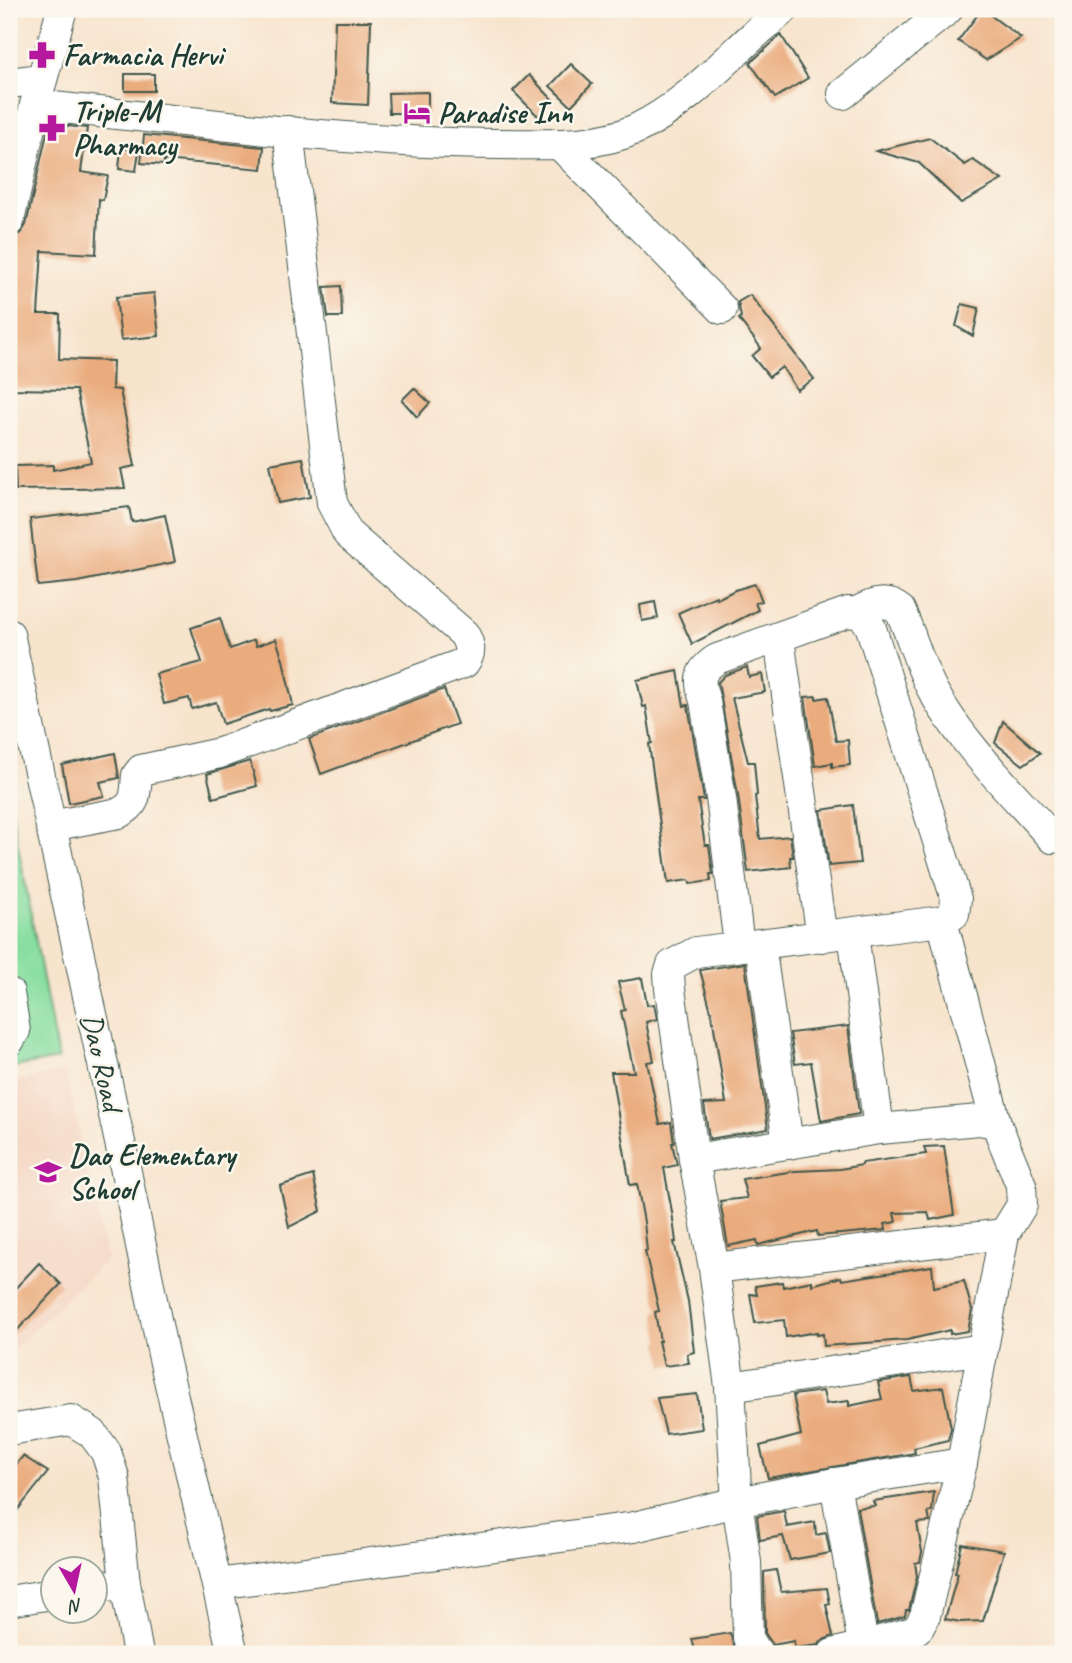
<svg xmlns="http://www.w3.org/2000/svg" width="1072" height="1663" font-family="Caveat,sans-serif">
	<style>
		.built { fill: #f4d3c0 }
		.green { fill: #88dea1; stroke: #548e6a; stroke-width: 2 }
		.building { fill: #eaab7d }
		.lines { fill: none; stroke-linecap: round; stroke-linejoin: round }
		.minor-casing { stroke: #3f564b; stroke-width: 32 }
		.minor { stroke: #fff; stroke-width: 30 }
		.labels { text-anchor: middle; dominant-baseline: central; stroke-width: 5; stroke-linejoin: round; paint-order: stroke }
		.poi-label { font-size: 30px; font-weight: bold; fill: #1f3d34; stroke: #fbf7ec; text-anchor: start }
		.street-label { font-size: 30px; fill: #1f3d34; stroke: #fbf7ec }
	</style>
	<rect width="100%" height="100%" fill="#fbf7ec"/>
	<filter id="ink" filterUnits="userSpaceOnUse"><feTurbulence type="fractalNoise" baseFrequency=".0143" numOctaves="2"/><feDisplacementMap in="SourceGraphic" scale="14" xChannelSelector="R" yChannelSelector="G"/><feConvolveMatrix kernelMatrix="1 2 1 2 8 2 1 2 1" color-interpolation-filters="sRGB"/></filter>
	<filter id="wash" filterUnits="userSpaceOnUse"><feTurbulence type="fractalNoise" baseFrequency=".00686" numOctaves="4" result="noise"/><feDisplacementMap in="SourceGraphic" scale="28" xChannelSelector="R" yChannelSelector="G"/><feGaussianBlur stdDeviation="1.57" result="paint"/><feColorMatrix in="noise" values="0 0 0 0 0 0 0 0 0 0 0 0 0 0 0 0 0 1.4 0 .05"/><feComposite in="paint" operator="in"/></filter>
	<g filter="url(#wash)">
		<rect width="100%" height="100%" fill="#f7e4cd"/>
		<polygon class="built" points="65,1070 107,1259 9,1354 9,1084"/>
		<polygon class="green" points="9,797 58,1059 9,1068"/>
		<g id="blocks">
			<g class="building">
				<polygon points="982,9 1021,38 986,60 958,41"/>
				<polygon points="335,21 371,21 368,105 332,103"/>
				<polygon points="781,35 808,78 775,98 750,63"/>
				<polygon points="571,64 592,84 571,106 550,86"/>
				<rect x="125" y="74" width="29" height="17"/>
				<polygon points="529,75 553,100 538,116 513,91"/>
				<polygon points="428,92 428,113 389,113 388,93"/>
				<polygon points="49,124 87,128 81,172 108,176 103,200 99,199 96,254 42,251 38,314 60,314 59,359 113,361 112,389 120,390 135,466 121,469 125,488 16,490 15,466 53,465 53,470 91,462 76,390 9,389 9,269 11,238 21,233 26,225"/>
				<polygon points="144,135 264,147 262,169 164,160 164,165 141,163"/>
				<polygon points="930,138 965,165 973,160 1002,180 961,203 919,163 876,151"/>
				<polygon points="121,148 139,151 136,171 119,169"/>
				<polygon points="341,286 342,317 328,317 324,287"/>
				<polygon points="154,293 159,336 121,340 116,297"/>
				<polygon points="750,295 814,379 797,390 782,367 769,377 752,356 761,348 739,319 741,317 738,302"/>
				<polygon points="962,304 979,308 973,336 956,326"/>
				<polygon points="414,388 430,403 417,417 402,400"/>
				<polygon points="303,458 310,497 278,503 270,464"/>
				<polygon points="129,507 132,522 165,515 175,562 77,582 38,586 30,519"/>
				<polygon points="755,584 762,601 755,603 758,610 692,644 678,613 716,596 717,599 735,590"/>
				<polygon points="655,602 658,618 642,621 640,605"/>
				<polygon points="220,618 230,649 254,640 256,646 276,639 283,660 293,705 270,711 269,709 223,724 216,702 192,709 189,698 164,704 156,674 202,662 191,628"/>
				<polygon points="747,667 749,677 762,674 765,692 732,698 748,762 754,762 757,795 755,796 760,839 790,836 793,857 790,857 791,867 748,872 738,795 718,682 725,675"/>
				<polygon points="678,671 684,706 688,705 704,800 698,800 702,827 705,845 709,845 713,874 710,874 711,881 690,884 689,880 668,883 649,744 652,743 646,706 643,707 637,680"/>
				<polygon points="444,689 457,724 321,774 309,739"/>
				<polygon points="816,696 816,699 828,697 836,741 848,740 850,765 832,767 832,763 815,766 805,697"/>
				<polygon points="1003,721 1040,753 1023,765 995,743"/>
				<polygon points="115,753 119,778 100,782 104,796 69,803 62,765"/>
				<polygon points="250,761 257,786 213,798 207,774"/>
				<polygon points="853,805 860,863 829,866 821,810"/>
				<polygon points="745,963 768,1129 709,1139 704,1104 726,1103 712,1015 700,970"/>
				<polygon points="642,978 647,1005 654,1004 657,1019 646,1022 654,1061 647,1062 660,1124 671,1122 674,1143 672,1143 677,1165 664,1168 672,1212 676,1242 674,1242 688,1301 694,1352 687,1354 689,1363 664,1366 658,1341 660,1341 655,1312 659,1311 645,1251 647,1251 644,1222 637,1184 630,1185 611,1072 634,1072 621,1011 625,1010 618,982"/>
				<polygon points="848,1026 859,1114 821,1121 811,1062 795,1064 790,1033"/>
				<polygon points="944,1146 954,1215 930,1220 928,1212 894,1213 896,1222 885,1224 886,1230 818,1236 817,1231 758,1245 757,1240 728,1246 720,1201 747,1198 742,1179 795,1171 840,1169 862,1165 862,1163 926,1154 924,1147"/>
				<polygon points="313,1175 321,1211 289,1227 280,1186"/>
				<polygon points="39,1263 61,1284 9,1339 9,1295"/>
				<polygon points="932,1266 934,1287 964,1281 972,1310 968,1331 950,1334 950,1330 907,1340 824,1346 823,1334 817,1335 817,1332 786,1337 784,1320 755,1323 750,1294 757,1295 755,1286 782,1282 783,1287 812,1281 812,1285 841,1277 842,1280"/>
				<polygon points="911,1377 914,1391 943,1387 951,1428 948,1440 914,1448 915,1453 768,1478 760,1446 801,1435 793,1395 823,1391 826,1404 849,1401 849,1406 882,1399 878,1382"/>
				<polygon points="697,1394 702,1429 666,1434 657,1398"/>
				<polygon points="23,1456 48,1472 9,1521 9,1473"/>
				<polygon points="934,1492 932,1511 928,1512 930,1522 917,1523 922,1552 920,1562 915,1563 917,1576 909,1610 906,1610 905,1616 877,1624 857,1508 875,1506 873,1501"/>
				<polygon points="784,1511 787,1527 815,1522 816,1535 826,1533 830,1553 790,1560 783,1536 760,1540 757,1516"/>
				<polygon points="962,1544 1004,1551 983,1621 960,1622 945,1619 958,1573 955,1573"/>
				<polygon points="776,1570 781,1592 827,1588 830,1604 826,1605 833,1636 821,1641 819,1645 795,1648 794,1641 773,1645 765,1633 764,1572"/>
				<polygon points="730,1633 737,1654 696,1654 692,1639"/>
			</g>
		</g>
	</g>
	<g filter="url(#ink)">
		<use href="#blocks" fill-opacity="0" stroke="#3f564b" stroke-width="2"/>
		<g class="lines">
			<defs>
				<g id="minor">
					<polyline points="9,83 42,79"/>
					<polyline points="843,94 948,9"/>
					<path d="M35 105C189 121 345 143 500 144 544 144 595 148 636 129 693 102 735 48 784 9"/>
					<polyline points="559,144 722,309"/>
					<polyline points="9,221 35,105 62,9"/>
					<path d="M857 612C871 604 886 598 900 610 912 636 919 665 933 691 963 745 1011 791 1052 838"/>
					<polyline points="9,634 121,1147 163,1354 233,1654"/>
					<polyline points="779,639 822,937"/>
					<path d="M51 826 119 813C138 804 135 793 137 775L141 770 220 753 464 663C472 653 470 645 464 634L348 534 332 503 288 131"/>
					<polyline points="853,933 879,1129"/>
					<polyline points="760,944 788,1144"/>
					<path d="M739 946 721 798 705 701C698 680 698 671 717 659L848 612C861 613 866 617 871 628L956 899 954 914 942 921"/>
					<polyline points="9,993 15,1031 9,1041"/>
					<polyline points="694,1159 879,1129 979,1120 996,1123 1021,1185 1022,1205 1004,1234 962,1463 925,1616 919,1627 913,1632 833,1654"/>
					<polyline points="714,1268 1004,1234"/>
					<polyline points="730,1387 983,1349"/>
					<polyline points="9,1430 71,1420 92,1433 106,1452 114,1477 125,1583 138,1654"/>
					<polyline points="835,1483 863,1644"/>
					<polyline points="217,1584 634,1527 737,1502 835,1483 962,1463"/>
					<polyline points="94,1588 125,1583"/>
					<polyline points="9,1601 52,1594"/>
					<polyline points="758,1654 748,1638 746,1562 737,1502 730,1387 714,1268 694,1159 670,989 669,974 672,965 696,952 942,921 996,1123"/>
				</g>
			</defs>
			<use href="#minor" class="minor-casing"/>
			<use href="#minor" class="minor"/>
		</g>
	</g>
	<defs>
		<symbol id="pharmacy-bare" viewBox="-9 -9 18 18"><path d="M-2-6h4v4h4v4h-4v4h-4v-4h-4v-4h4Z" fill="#b5179e" stroke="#fbf7ec" stroke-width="2.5" paint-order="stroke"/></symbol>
		<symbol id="hotel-bare" viewBox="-9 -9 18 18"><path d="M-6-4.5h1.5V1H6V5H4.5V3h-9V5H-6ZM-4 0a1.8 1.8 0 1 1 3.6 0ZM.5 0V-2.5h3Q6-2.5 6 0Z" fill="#b5179e" stroke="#fbf7ec" stroke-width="2.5" paint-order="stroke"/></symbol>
		<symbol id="school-bare" viewBox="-9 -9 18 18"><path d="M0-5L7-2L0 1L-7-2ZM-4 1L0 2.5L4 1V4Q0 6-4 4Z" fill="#b5179e" stroke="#fbf7ec" stroke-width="2.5" paint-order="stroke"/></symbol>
	</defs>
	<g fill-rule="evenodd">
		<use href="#pharmacy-bare" x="23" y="36" width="38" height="38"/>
		<use href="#hotel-bare" x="398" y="94" width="38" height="38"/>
		<use href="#pharmacy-bare" x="33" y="109" width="38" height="38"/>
		<use href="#school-bare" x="29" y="1153" width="38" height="38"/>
	</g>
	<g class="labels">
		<g class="poi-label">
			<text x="63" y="55">Farmacia Hervi</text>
			<text x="73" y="111">Triple-M<tspan x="73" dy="34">Pharmacy</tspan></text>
			<text x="438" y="113">Paradise Inn</text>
			<text x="69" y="1155">Dao Elementary<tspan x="69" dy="34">School</tspan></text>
		</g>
		<g class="street-label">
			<text transform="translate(102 1062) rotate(77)">Dao Road</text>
		</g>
	</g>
	<rect width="1072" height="1663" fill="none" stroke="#fbf7ec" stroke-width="35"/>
	<g transform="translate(74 1590) rotate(171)"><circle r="33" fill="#fbf7ec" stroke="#a3ada2" stroke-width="2"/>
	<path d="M0-5L12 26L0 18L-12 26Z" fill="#b5179e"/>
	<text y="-10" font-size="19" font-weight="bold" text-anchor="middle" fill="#1f3d34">N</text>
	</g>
</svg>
